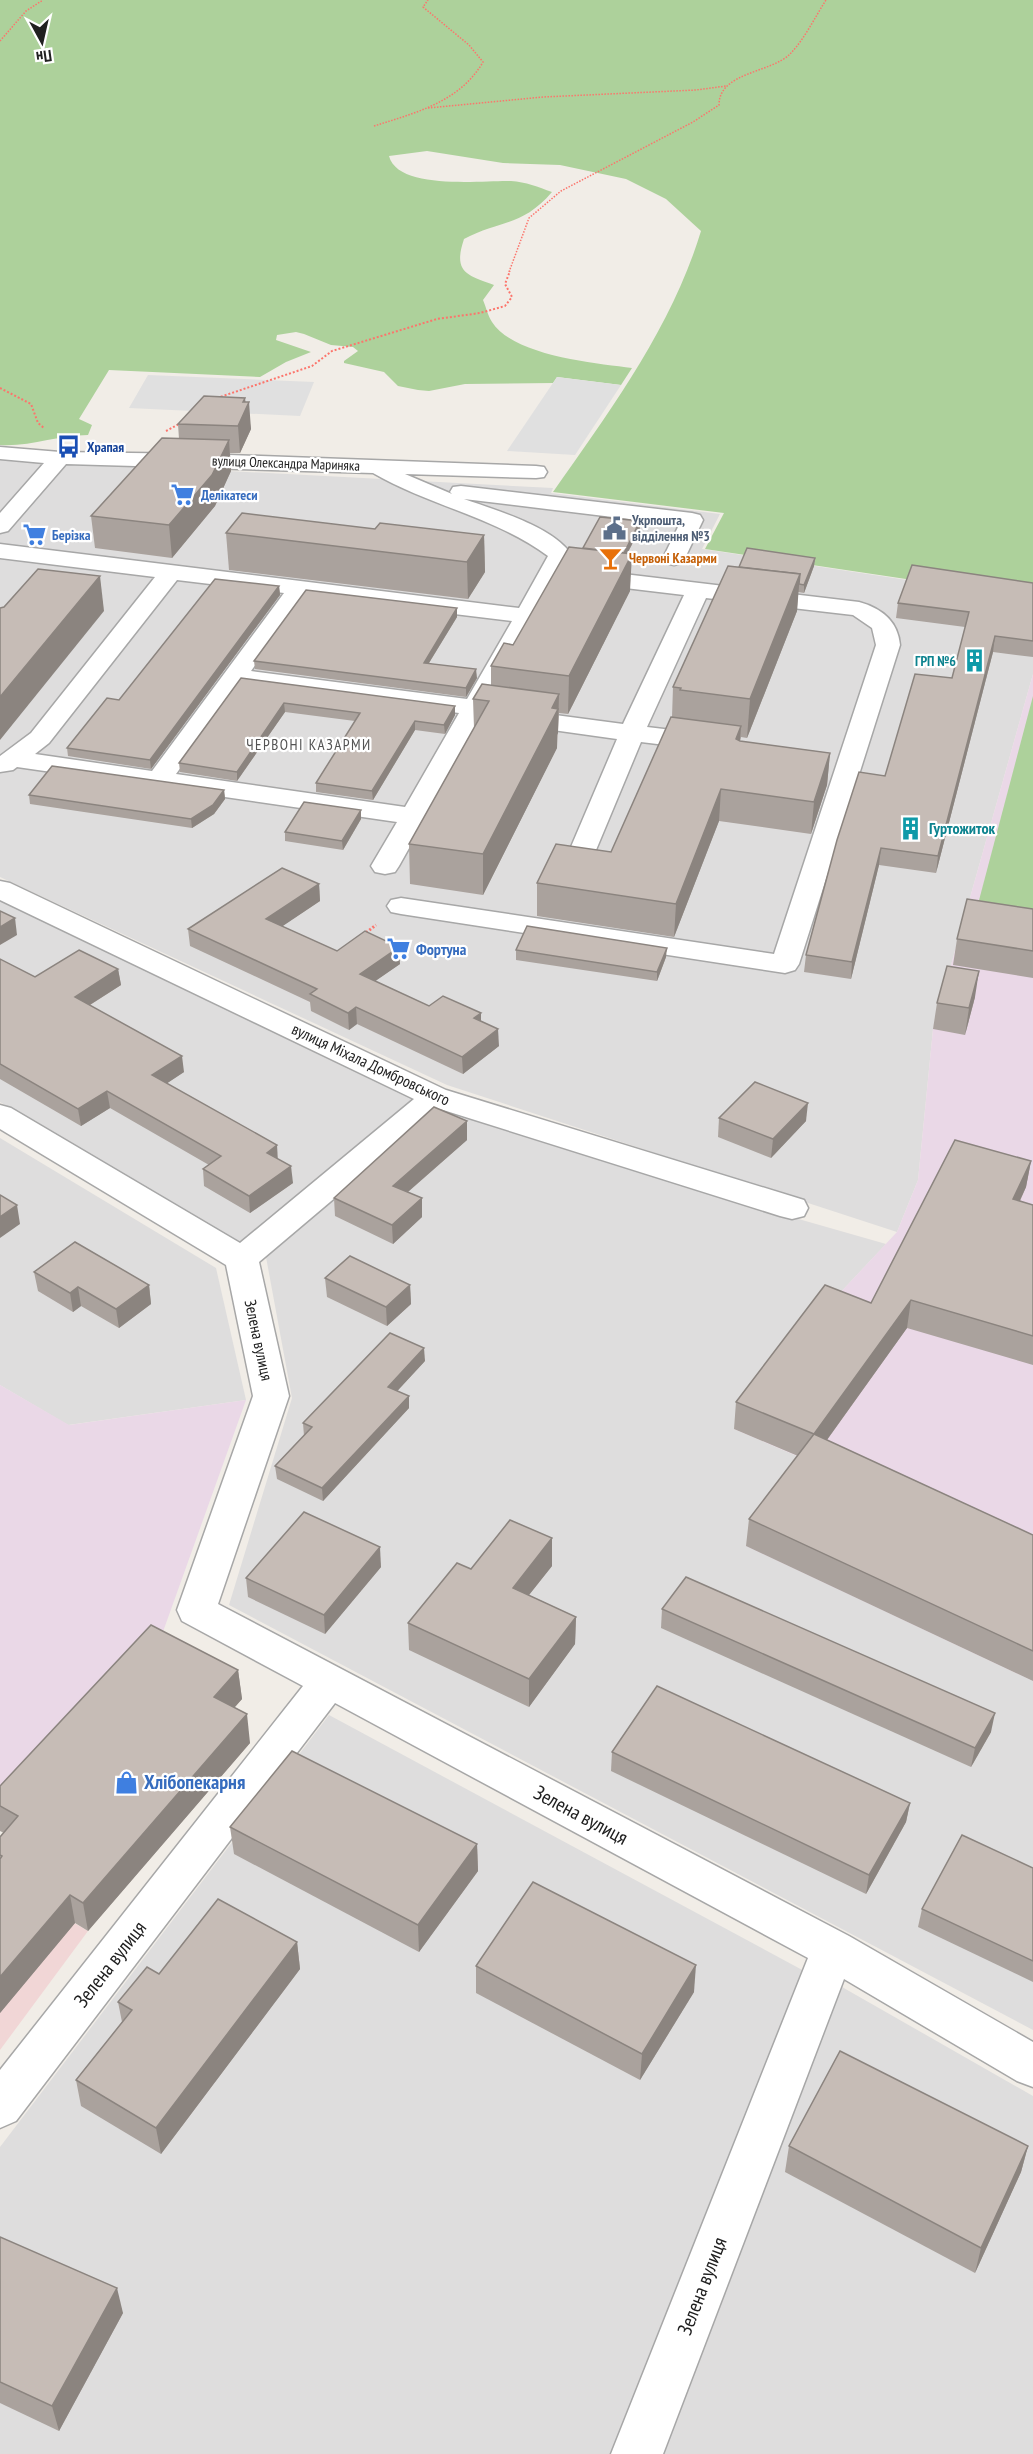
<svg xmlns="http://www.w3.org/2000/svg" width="1033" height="2454" font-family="'PT Sans Narrow',sans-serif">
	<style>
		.residential { fill: #dedddd }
		.commercial { fill: #f1d6d6 }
		.industrial { fill: #ead8e7 }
		.forest { fill: #add19b }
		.parking { fill: #e0e0e0 }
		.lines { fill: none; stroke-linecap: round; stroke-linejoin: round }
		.minor-casing { stroke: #a7a7a7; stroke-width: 3 }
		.path-far2 { stroke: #fc756c; stroke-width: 1.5; stroke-dasharray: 1.5 1.5; stroke-linecap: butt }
		.path-far1 { stroke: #fc756c; stroke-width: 2; stroke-dasharray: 2 2; stroke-linecap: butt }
		.path { stroke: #fc756c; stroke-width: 3; stroke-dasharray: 2 2; stroke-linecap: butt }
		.minor { fill: #fff; fill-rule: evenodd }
		.wall { fill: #aaa29d }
		.shaded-wall { fill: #8b847f }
		.building { fill: #c6bcb6; stroke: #8b847f; stroke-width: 1.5 }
		.labels { text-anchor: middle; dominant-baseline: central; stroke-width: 4.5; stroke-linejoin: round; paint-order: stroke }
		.far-transit-label { font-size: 14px; font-weight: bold; fill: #164399; stroke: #fff; text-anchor: start }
		.far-street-label { font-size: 14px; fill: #202020; stroke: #fff }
		.far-shop-label { font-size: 14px; font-weight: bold; fill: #366cbe; stroke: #fff; text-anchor: start }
		.far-service-label { font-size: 14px; font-weight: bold; fill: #4e5e75; stroke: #fff; text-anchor: start }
		.far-food-label { font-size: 14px; font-weight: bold; fill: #c56008; stroke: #fff; text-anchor: start }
		.far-culture-label { font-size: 14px; font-weight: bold; fill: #0d838f; stroke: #fff; text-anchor: end }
		.far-neighbourhood-label { font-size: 15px; letter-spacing: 1.5px; fill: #535353; stroke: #fff }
		.culture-label { font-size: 16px; font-weight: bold; fill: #0d838f; stroke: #fff; text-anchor: start }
		.shop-label { font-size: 16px; font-weight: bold; fill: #366cbe; stroke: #fff; text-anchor: start }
		.street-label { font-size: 16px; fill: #202020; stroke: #fff }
		.near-shop-label { font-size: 20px; font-weight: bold; fill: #366cbe; stroke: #fff; text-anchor: start }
		.near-street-label { font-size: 20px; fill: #202020; stroke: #fff }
	</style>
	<rect width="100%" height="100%" fill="#f1ede7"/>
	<g class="residential">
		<polygon points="0,459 553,488 551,493 720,514 702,549 1033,599 1033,674 933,1029 918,1180 897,1232 447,1085 0,877"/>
		<polygon points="0,899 415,1099 242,1247 0,1102"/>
		<polygon points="442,1106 788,1216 886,1244 822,1312 734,1429 811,1462 747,1546 1033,1681 1033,2030 229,1605 292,1398 266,1257"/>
		<polygon points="0,1138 216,1268 246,1400 68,1425 0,1385"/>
		<polygon points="329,1715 806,1972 615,2454 0,2454 0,2147"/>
		<polygon points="842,1987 1033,2096 1033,2454 663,2454"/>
	</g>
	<polygon class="commercial" points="0,1880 88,1931 0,2050"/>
	<g class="industrial">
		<polygon points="1033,674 1033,1681 746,1546 811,1462 734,1429 822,1312 897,1232 918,1180 933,1029"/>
		<polygon points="0,1385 69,1425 246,1400 155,1654 0,1822"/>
	</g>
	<g class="forest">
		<path d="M0 0H1033V598L705 549 724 513 553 492C610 411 672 327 701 231L666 199 626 179 560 165 503 163 427 151 389 156C398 191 484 180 511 181 526 182 538 187 552 192 522 227 500 220 464 239 453 272 466 275 494 285L483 300C486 307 488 316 492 322 514 356 594 363 632 368L621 385 557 377 553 383 465 384 429 391 418 390 398 386 384 372 344 363V361L358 351 353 347 331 345 304 334 296 332 277 335 276 340 311 352 286 362 260 377 109 370 79 419 92 425 88 435C59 435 29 447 0 445Z"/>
		<polygon points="1033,696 1033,932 973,923"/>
	</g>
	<g class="parking">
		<polygon points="148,375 314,382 300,416 129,408"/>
		<polygon points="557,377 621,385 575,455 507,451"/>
	</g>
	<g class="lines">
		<defs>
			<g id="minor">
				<path d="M0 447 60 452 202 454 536 466 544 467 547 472 544 477 536 478 405 474 452 494 450 492 453 487 461 486 692 513 700 515 703 520 685 558 682 563 674 565 666 563 663 558 679 525 464 499C495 510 552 526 571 554L565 567 859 602C881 608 898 621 900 645L799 964 795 970 785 973 401 914 391 912 387 906 391 900 401 898 774 954 876 645 872 628 853 615 706 598 647 727 706 734 715 737 719 742 715 747 706 750 641 742 586 874 576 876 566 874 562 868 617 739 481 720 399 866 395 872 385 874 375 872 371 866 397 822 17 767 13 770 0 772V756L31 733 155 577 0 558V544L519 608 548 556C495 517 430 506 373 473L66 464 8 531 0 533V513L44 463 0 459ZM177 580 284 593 152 771 35 754 49 743ZM558 580 684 595 623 724 488 706ZM305 596 512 621 467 699 251 671ZM241 684 459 713 405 807 176 774Z"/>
				<polygon points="0,881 10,883 446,1090 804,1200 808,1208 804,1216 792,1219 780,1216 440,1109 259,1262 289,1396 218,1604 849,1936 1033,2042 1033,2087 1017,2081 844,1979 663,2454 611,2454 808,1958 335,1703 16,2121 0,2128 0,2070 303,1686 182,1621 177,1610 253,1396 226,1265 0,1129 0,1105 11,1108 240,1243 414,1099 0,900"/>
			</g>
		</defs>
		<use href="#minor" class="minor-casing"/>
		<g class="path-far2">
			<polyline points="0,41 26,11 43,0"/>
			<polyline points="428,108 543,97 696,90 726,86"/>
			<path d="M374 126C415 113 460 102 483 62L469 45 423 7 428 0"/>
			<path d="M509 272 529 218 561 191 693 122 719 105C719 72 771 73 790 54 804 40 815 17 826 0"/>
		</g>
		<g class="path-far1">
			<polyline points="0,388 31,404 38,423 44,428"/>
			<polyline points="217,398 312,366 332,351 437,319 480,313 505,306 512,297 505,284 510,271"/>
			<polyline points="166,431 181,423"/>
		</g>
		<polyline class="path" points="363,935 376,925"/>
		<use href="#minor" class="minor"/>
	</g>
	<g class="wall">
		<polygon points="245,398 251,429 240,453 230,453 231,471 215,506 172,558 95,548 91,516 179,439 178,424"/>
		<polygon points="640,521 640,529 627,554 630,591 568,714 559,713 557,748 483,895 410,884 409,844 474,728 473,699 491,685 491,666 513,645 583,548"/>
		<polygon points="375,529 484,535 485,572 468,599 229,570 226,533"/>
		<polygon points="815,558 814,566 804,593 798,592 797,611 747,738 741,737 740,741 830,753 827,785 811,834 719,821 674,937 537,916 537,883 611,852 672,717 673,687 739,567"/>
		<polygon points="1033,583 1033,657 993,652 936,873 879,865 851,979 804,972 806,955 885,776 952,678 965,627 896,618 898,603"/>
		<polygon points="279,586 280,595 151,769 68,756 67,748"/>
		<polygon points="457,608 457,617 429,663 477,678 466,697 255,669 254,661"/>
		<polygon points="241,678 455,715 445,734 415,730 373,800 316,792 316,783 355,721 285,712 237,781 180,772 179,763"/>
		<polygon points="224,790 225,799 214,814 192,828 30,804 29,795"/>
		<polygon points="361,819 343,850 285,841 285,832"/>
		<polygon points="319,884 320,901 282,926 337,951 400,964 375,981 429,1006 481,1021 499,1046 463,1074 357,1024 349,1030 311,1011 310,1002 190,946 188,929"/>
		<polygon points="1033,909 1033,978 953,965 957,939"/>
		<polygon points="516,950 666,957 657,981 516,960"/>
		<polygon points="0,959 35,977 118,969 121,985 90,1005 184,1072 167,1083 278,1159 293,1183 250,1213 204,1186 203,1169 209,1165 110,1108 81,1126 0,1079"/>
		<polygon points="975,997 965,1035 933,1029 937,1003"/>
		<polygon points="719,1118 806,1121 771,1158 718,1137"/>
		<polygon points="467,1121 467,1140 408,1192 422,1198 422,1217 393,1244 335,1216 334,1198"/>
		<polygon points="1031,1161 1026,1187 1020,1201 1033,1205 1033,1365 907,1328 827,1440 1033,1535 1033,1681 746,1546 749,1519 798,1456 734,1429 736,1402 871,1303"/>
		<polygon points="34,1272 149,1285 151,1304 119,1328 81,1306 73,1312 38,1291"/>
		<polygon points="325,1278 410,1285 411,1304 387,1326 327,1297"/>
		<polygon points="425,1361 397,1391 409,1408 323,1501 277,1479 275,1466 304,1436 303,1423"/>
		<polygon points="552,1538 552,1566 529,1595 576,1617 575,1644 529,1707 409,1650 408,1623 471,1569"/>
		<polygon points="381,1567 325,1634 248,1597 246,1578"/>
		<polygon points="662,1609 991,1732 971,1767 661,1628"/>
		<polygon points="238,1670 242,1699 234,1708 250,1743 88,1931 75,1923 0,2013 0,1837 4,1833 0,1831 0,1786"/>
		<polygon points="612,1752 910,1803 906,1822 866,1894 611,1771"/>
		<polygon points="230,1827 477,1844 478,1871 419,1952 234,1854"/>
		<polygon points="1033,1868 1033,1982 918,1927 922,1909"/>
		<polygon points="297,1942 300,1969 161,2154 81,2106 76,2080 122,2022 118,2002 159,1974"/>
		<polygon points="476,1966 694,1992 640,2080 476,1993"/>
		<polygon points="789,2146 1028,2146 1021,2172 975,2273 785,2172"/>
		<polygon points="0,2237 123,2313 59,2431 0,2403"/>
	</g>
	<g class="shaded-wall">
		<polygon points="245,398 245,410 249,402 251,429 240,453 238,426 243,402"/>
		<polygon points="229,440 231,471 215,506 172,558 169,525"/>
		<polygon points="640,521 640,529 618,571 619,563"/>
		<polygon points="484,535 485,572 468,599 467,562"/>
		<polygon points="632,554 630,591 568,714 569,676"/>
		<polygon points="815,558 814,566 804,593 804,585"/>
		<polygon points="800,574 797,611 747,738 750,699"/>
		<polygon points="100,576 104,611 0,740 0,697"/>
		<polygon points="279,586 280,595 151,769 150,760"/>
		<polygon points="457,608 457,617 424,671 424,663"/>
		<polygon points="995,636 993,652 936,873 938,856"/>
		<polygon points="476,669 477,678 466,697 466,688"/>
		<polygon points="559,694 558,733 557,735 557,748 483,895 483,854"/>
		<polygon points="284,703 285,712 237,781 237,772"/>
		<polygon points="455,706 455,715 445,734 444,725"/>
		<polygon points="415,721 415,730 373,800 372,791"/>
		<polygon points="741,726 739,757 736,739"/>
		<polygon points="830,753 827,785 811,834 814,802"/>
		<polygon points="721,789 719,821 674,937 676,904"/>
		<polygon points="224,790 225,799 214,814 192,828 191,819"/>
		<polygon points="361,810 361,819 343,850 342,841"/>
		<polygon points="881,848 879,865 851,979 852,962"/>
		<polygon points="319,884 320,901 268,936 266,919"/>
		<polygon points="15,918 17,935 0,945 0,927"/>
		<polygon points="399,947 400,964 361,991 360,974"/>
		<polygon points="667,948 666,957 657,981 657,972"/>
		<polygon points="118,969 121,985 77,1013 75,997"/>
		<polygon points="979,971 975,997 965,1035 969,1008"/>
		<polygon points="356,1007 357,1024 349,1030 348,1013"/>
		<polygon points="481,1013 481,1030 474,1018"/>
		<polygon points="498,1029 499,1046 463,1074 462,1057"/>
		<polygon points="182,1056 184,1072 154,1092 152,1075"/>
		<polygon points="107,1091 110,1108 81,1126 78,1109"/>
		<polygon points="808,1103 806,1121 771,1158 773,1139"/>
		<polygon points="467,1121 467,1140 394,1204 393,1186"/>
		<polygon points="277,1145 278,1162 267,1153"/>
		<polygon points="1031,1161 1026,1187 1008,1226 1013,1199"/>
		<polygon points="291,1166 293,1183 250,1213 249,1196"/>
		<polygon points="422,1198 422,1217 393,1244 392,1225"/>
		<polygon points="17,1205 20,1224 0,1238 0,1217"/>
		<polygon points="149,1285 151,1304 119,1328 116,1309"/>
		<polygon points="410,1285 411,1304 387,1326 386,1307"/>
		<polygon points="78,1287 81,1306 73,1312 70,1293"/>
		<polygon points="911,1300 907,1328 811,1462 814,1434"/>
		<polygon points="424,1348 425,1361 389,1400 388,1387"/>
		<polygon points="409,1396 409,1408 323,1501 322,1488"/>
		<polygon points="552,1538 552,1566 513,1615 513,1588"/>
		<polygon points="380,1547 381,1567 325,1634 324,1615"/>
		<polygon points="576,1617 575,1644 529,1707 529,1679"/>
		<polygon points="238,1670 242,1699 218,1726 214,1697"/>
		<polygon points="995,1713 991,1732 971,1767 975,1748"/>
		<polygon points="247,1714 250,1743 88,1931 83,1903"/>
		<polygon points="910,1803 906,1822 866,1894 869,1875"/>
		<polygon points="477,1844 478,1871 419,1952 418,1925"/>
		<polygon points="70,1895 75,1923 0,2013 0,1977"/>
		<polygon points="297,1942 300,1969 161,2154 156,2128"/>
		<polygon points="696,1965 694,1992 640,2080 642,2054"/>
		<polygon points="1028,2146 1021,2172 975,2273 981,2248"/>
		<polygon points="117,2288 123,2313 59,2431 52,2406"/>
	</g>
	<g class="building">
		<polygon points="204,396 245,398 243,402 249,402 238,426 178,424"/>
		<polygon points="162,438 229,440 212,475 169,525 91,516"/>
		<polygon points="242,513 375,529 380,523 484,535 467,562 226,533"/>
		<polygon points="600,517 640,521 624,553 583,548"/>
		<polygon points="569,547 632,554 569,676 491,666 504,643 513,645"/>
		<polygon points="747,548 815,558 804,585 799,584 800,574 739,567"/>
		<polygon points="912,565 1033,583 1033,641 995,636 938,856 881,848 852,962 806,955 837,840 859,772 885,776 915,674 952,678 969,612 898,603"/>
		<polygon points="728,566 800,574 750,699 680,690 681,688 673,687"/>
		<polygon points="38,569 100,576 0,697 0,608 4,607"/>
		<polygon points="215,579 279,586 150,760 67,748 107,698 119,700"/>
		<polygon points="306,590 457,608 424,663 476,669 466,688 254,661"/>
		<polygon points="241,678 455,706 444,725 415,721 372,791 316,783 360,713 284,703 237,772 179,763"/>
		<polygon points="482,684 559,694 552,708 558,709 483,854 409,844 489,701 473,699"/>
		<polygon points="671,717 741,726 736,739 740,741 830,753 814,802 721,789 676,904 537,883 556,844 611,852"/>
		<polygon points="52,766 224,790 213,805 191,819 29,795"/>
		<polygon points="304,802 361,810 342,841 285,832"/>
		<polygon points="282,868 319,884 266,919 337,951 365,931 399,947 360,974 429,1006 443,996 481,1013 474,1018 498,1029 462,1057 356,1007 348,1013 310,994 317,989 188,929"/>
		<polygon points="967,899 1033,909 1033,951 957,939"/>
		<polygon points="0,911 15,918 0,927"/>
		<polygon points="527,926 667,948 657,972 516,950"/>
		<polygon points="79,950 118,969 75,997 182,1056 152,1075 277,1145 267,1153 291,1166 249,1196 203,1169 221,1156 107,1091 78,1109 0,1064 0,959 35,977"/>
		<polygon points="947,966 979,971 969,1008 937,1003"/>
		<polygon points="755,1082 808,1103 773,1139 719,1118"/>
		<polygon points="434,1107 467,1121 393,1186 422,1198 392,1225 334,1198"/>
		<polygon points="955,1140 1031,1161 1013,1199 1033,1205 1033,1336 911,1300 814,1434 736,1402 825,1285 871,1303"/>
		<polygon points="0,1195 17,1205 0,1217"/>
		<polygon points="75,1242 149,1285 116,1309 78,1287 70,1293 34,1272"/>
		<polygon points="350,1256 410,1285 386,1307 325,1278"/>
		<polygon points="390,1333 424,1348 388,1387 409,1396 322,1488 275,1466 312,1427 303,1423"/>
		<polygon points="814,1434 1033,1535 1033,1651 749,1519"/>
		<polygon points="304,1512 380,1547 324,1615 246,1578"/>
		<polygon points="510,1520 552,1538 513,1588 576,1617 529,1679 408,1623 457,1563 471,1569"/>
		<polygon points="686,1577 995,1713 975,1748 662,1609"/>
		<polygon points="151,1625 238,1670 214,1697 247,1714 83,1903 70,1895 0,1977 0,1859 2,1856 0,1855 0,1837 18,1816 0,1806 0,1786"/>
		<polygon points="657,1686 910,1803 869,1875 612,1752"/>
		<polygon points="292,1751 477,1844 418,1925 230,1827"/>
		<polygon points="962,1835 1033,1868 1033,1961 922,1909"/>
		<polygon points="533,1882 696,1965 642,2054 476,1966"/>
		<polygon points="218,1899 297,1942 156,2128 76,2080 132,2010 118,2002 147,1967 159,1974"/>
		<polygon points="840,2051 1028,2146 981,2248 789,2146"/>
		<polygon points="0,2237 117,2288 52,2406 0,2382"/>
	</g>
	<defs>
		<symbol id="bus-bare" viewBox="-9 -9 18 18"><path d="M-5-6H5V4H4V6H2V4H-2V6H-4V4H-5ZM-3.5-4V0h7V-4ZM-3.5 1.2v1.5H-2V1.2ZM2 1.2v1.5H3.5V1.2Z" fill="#1a4fb4" stroke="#fff" stroke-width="2.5" paint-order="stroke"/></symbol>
		<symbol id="supermarket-bare" viewBox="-9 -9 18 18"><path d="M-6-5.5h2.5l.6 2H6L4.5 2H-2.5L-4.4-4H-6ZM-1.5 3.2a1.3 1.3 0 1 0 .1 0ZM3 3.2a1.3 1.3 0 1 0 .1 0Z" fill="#3f7fe0" stroke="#fff" stroke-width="2.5" paint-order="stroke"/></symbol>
		<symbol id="civic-bare" viewBox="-9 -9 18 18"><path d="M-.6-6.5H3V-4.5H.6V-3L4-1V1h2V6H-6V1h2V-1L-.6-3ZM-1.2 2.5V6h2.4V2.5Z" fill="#5c6f8a" stroke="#fff" stroke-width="2.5" paint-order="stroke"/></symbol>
		<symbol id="bar-bare" viewBox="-9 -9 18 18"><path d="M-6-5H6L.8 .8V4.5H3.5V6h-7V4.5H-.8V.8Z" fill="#e8710a" stroke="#fff" stroke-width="2.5" paint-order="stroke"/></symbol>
		<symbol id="building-bare" viewBox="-9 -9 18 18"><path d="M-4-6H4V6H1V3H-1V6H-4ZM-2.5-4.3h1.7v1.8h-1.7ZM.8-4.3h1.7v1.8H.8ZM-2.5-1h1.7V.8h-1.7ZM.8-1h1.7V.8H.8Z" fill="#0f9aa8" stroke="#fff" stroke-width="2.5" paint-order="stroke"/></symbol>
		<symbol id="shop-bare" viewBox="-9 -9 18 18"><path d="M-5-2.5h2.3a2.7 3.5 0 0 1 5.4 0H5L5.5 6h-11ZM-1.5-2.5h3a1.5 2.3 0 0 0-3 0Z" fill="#3f7fe0" stroke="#fff" stroke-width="2.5" paint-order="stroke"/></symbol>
	</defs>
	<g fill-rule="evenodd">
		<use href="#bus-bare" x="52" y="430" width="33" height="33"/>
		<use href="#supermarket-bare" x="166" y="478" width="33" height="33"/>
		<use href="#civic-bare" x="598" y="512" width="33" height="33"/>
		<use href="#supermarket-bare" x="18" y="518" width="33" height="33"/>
		<use href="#bar-bare" x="594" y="542" width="33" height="33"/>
		<use href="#building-bare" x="958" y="644" width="33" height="33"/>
		<use href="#building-bare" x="894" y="812" width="33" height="33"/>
		<use href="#supermarket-bare" x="382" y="932" width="33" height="33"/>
		<use href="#shop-bare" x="110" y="1766" width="33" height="33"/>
	</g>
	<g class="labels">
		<g class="far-transit-label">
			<text x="87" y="447">Храпая</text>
		</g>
		<g class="far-street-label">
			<text transform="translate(286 463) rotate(2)">вулиця Олександра Мариняка</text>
		</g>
		<g class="far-shop-label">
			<text x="201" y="495">Делікатеси</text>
			<text x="52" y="535">Берізка</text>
		</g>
		<g class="far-service-label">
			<text x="632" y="520">Укрпошта,<tspan x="632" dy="16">відділення №3</tspan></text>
		</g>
		<g class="far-food-label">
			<text x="629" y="558">Червоні Казарми</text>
		</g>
		<g class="far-culture-label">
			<text x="956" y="661">ГРП №6</text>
		</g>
		<g class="far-neighbourhood-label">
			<text x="309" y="744">ЧЕРВОНІ КАЗАРМИ</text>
		</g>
		<g class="culture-label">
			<text x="929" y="828">Гуртожиток</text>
		</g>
		<g class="shop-label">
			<text x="416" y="949">Фортуна</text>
		</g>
		<g class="street-label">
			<text transform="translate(371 1064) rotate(25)">вулиця Міхала Домбровського</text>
			<text transform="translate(259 1340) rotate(78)">Зелена вулиця</text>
		</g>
		<g class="near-shop-label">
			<text x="144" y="1782">Хлібопекарня</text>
		</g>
		<g class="near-street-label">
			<text transform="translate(581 1815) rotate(28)">Зелена вулиця</text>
			<text transform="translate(110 1964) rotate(-52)">Зелена вулиця</text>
			<text transform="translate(702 2286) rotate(-69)">Зелена вулиця</text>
		</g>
	</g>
	<g transform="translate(42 42) rotate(172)" stroke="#ffffff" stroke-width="4.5" paint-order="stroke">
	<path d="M0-4.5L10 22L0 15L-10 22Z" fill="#202020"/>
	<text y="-9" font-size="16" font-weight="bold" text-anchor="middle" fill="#202020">Пн</text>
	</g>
</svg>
